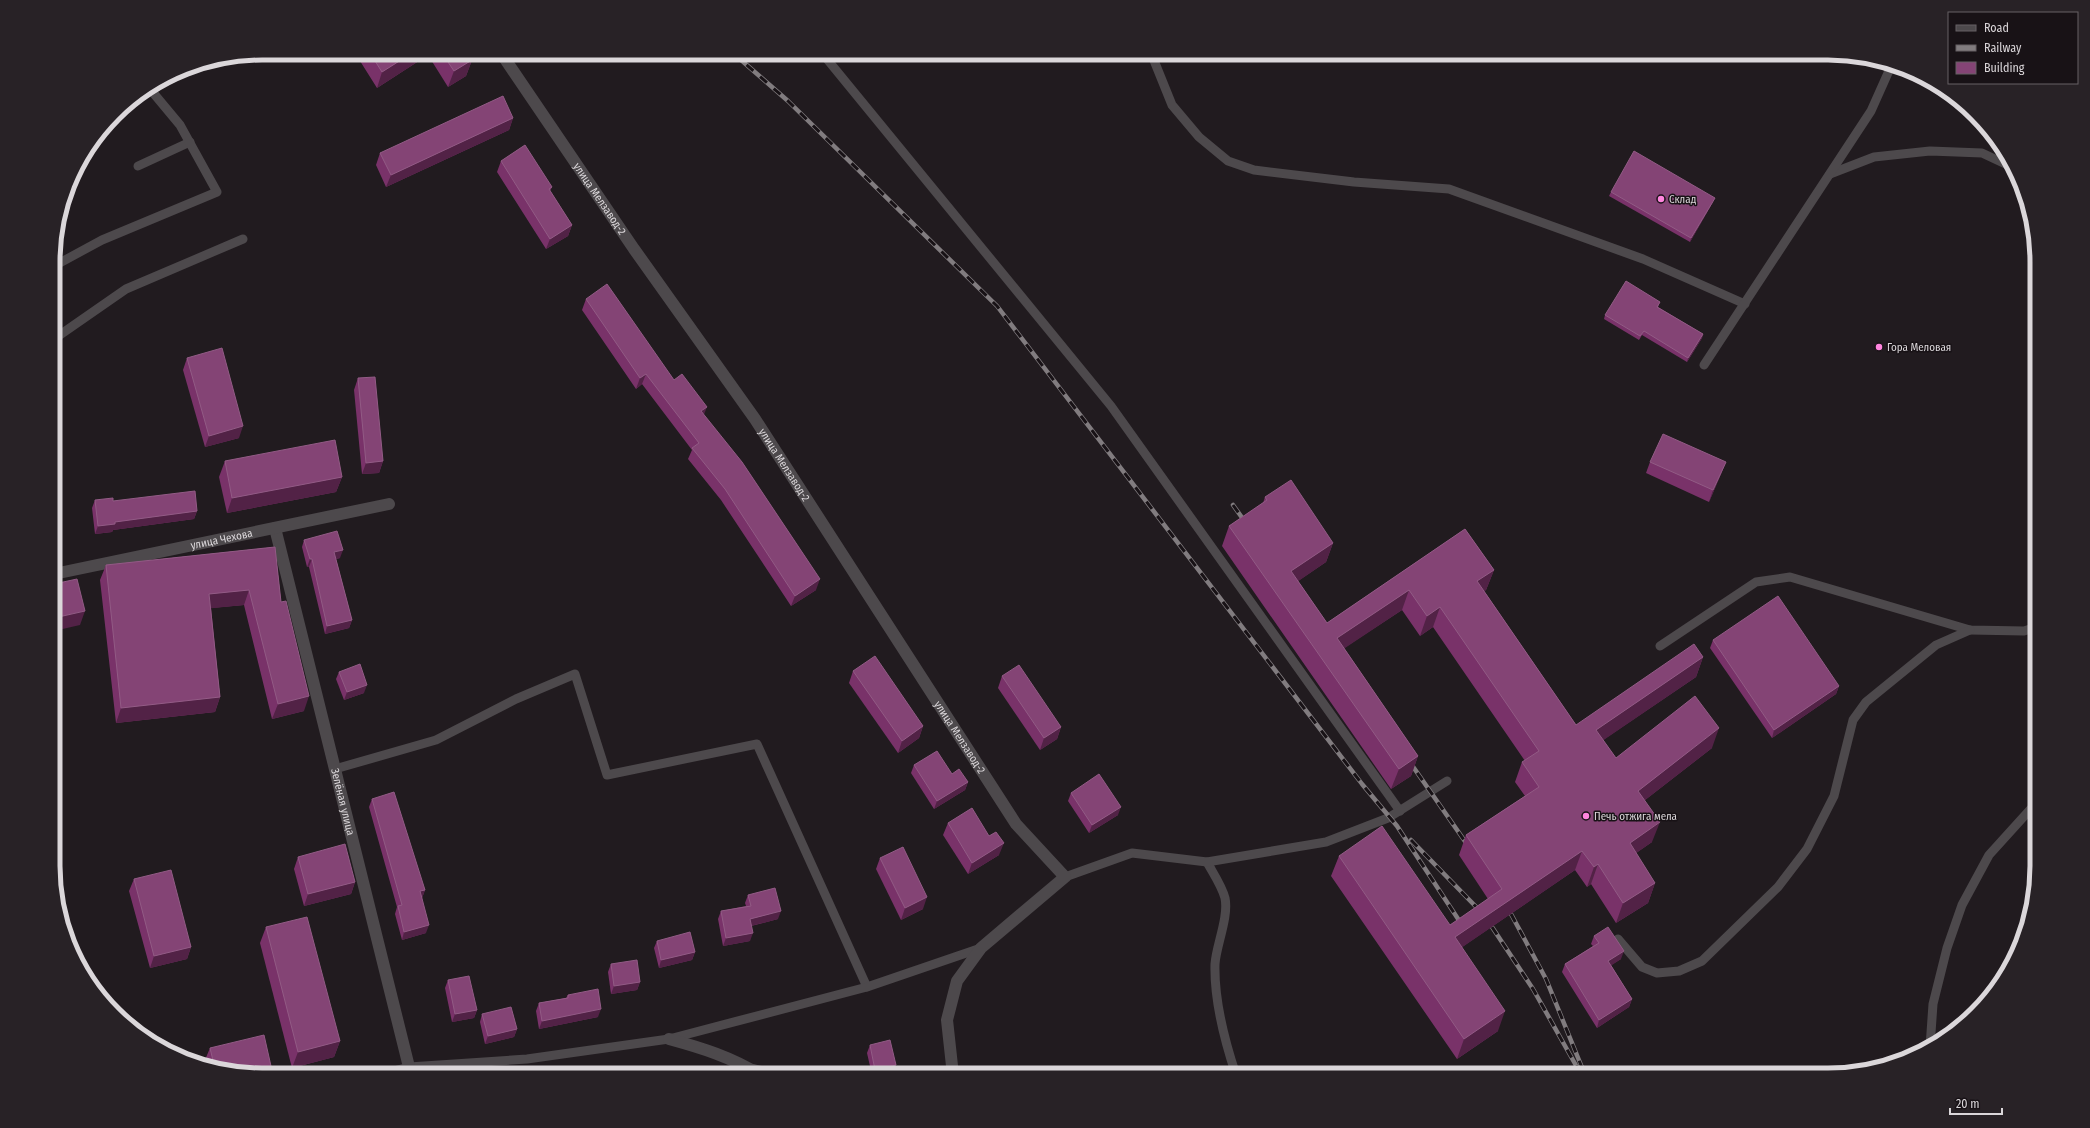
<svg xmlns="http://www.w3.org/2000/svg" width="2090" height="1128" font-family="'Fira Sans Condensed',sans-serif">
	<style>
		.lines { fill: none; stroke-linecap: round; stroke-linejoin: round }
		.lane { stroke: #4d494c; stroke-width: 9 }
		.street { stroke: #4d494c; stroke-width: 12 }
		.rail-casing { stroke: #817c7f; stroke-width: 4.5 }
		.rail { stroke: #181216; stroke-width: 3; stroke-dasharray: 9; stroke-linecap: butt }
		.wall { fill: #793269 }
		.shaded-wall { fill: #522246 }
		.building { fill: #844475; stroke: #925b85 }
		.poi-dot { fill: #ff85de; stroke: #181216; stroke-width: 1.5 }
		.labels { text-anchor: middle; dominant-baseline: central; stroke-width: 3; stroke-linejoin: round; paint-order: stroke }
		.street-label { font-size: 11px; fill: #dbd7da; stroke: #181216 }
		.poi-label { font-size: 11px; fill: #dbd7da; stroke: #181216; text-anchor: start }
		.rim { fill: none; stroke: #dbd7da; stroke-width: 5 }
	</style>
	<rect width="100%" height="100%" fill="#211b1f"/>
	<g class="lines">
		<g class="lane">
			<polyline points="822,53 1111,406 1400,811"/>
			<polyline points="1151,53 1172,105 1199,137 1228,161 1254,170 1354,182 1449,189 1643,259 1745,304"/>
			<polyline points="138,166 190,142"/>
			<polyline points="1830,174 1874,157 1930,151 1982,153 2014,168"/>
			<polyline points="54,266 102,240 217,192 180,125 150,89"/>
			<polyline points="54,339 126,289 243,239"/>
			<polyline points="1704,365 1871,111 1892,64"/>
			<polyline points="1660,646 1756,582 1790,577 1970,630 2024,631 2036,627"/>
			<polyline points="335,769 436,740 516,699 575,674 607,775 757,744 867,987"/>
			<path d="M1207 862C1213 873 1222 886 1225 898 1229 917 1216 946 1215 964 1214 999 1225 1042 1236 1075"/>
			<polyline points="1065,877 1132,853 1207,862 1326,842 1388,818 1447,781"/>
			<polyline points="1618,939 1642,967 1657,973 1679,971 1702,961 1778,887 1807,849 1834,796 1853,720 1866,702 1936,645 1970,630"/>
			<polyline points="1930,1047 1933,1004 1947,948 1962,905 1989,855 2037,802"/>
			<polyline points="378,1075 409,1067 527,1059 669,1039 867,987 981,948"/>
		</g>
		<g class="street">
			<path id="s1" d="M501 53 634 249 755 419 1016 824 1065 877 981 948 957 981 947 1020 953 1075"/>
			<path id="s2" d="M275 528 411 1075"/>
			<path id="s3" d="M54 574 389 504"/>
			<path d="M669 1039C702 1048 731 1057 760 1075"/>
			<polyline points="753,1070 773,1075"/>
		</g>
		<defs>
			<g id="rail">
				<polyline points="733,53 788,101 997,306 1362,784 1397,826 1464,928"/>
				<polyline points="1233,505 1248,526"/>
				<polyline points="1407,758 1471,850"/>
				<polyline points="1411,840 1484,915"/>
				<polyline points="1511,914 1546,979 1585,1075"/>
				<polyline points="1492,927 1533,989 1578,1069"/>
			</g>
		</defs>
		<use href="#rail" class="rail-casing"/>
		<use href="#rail" class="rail"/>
	</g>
	<g class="wall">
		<polygon points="355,53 467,53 472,60 466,76 448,87 428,55 377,88"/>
		<polygon points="513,118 509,130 386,187 376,165 380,153"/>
		<polygon points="501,161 552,187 550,191 572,225 568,236 546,249 497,172"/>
		<polygon points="1611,192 1713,202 1690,242 1609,196"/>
		<polygon points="586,299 674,380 704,415 816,590 791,606 721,500 688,459 692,450 642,384 636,389 582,310"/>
		<polygon points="1660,302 1658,307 1703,334 1702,338 1687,362 1642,335 1639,340 1604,319 1605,315"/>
		<polygon points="187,358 239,438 205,447 183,370"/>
		<polygon points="358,378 383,461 379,473 362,474 354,390"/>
		<polygon points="225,461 342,477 336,492 227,513 219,477"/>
		<polygon points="1650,462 1726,462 1721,474 1709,502 1646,473"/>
		<polygon points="1265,497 1333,543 1326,562 1298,581 1327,623 1465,529 1494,570 1486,590 1484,591 1576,725 1703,657 1696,677 1603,740 1616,758 1712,748 1645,800 1652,842 1636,853 1655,883 1648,903 1616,923 1591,884 1587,887 1575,870 1462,947 1498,1031 1457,1059 1331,876 1339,856 1450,925 1488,899 1459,855 1466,835 1525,796 1515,782 1522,762 1525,761 1433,627 1420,636 1402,610 1344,648 1418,756 1411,776 1391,789 1222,546 1229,526 1263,503"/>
		<polygon points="95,500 113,501 197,511 194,519 113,530 112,532 95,534 92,508"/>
		<polygon points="304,540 340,558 336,559 352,620 349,628 325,634 309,567 307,567 302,547"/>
		<polygon points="275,547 281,602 304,711 272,719 244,605 211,608 220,697 215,712 116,723 100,580 106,565"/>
		<polygon points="1713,640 1839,686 1836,694 1772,738 1710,648"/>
		<polygon points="853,671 923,726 919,738 898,753 849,683"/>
		<polygon points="339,672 364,693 344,700 336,679"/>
		<polygon points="1002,676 1061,727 1057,739 1040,750 998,688"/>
		<polygon points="914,765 952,774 968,782 965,790 934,809 911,773"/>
		<polygon points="1071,793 1118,815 1089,833 1068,801"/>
		<polygon points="372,799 425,890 422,898 426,933 402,940 395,914 397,907 369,807"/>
		<polygon points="948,823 989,836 999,855 968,874 943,835"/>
		<polygon points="298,857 355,882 351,894 304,906 294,869"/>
		<polygon points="880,858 923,909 901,920 876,869"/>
		<polygon points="134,879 191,947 187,959 150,968 129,891"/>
		<polygon points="748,895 778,919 751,926 750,941 723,946 718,919 721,911 746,906 745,903"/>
		<polygon points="266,927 340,1041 334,1057 292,1068 260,943"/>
		<polygon points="1594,936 1621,959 1611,965 1632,999 1629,1007 1597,1028 1562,972 1565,964 1593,946 1591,944"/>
		<polygon points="657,941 695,952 692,960 659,968 654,948"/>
		<polygon points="611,964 640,982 637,990 611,994 608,972"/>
		<polygon points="448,980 477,1010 474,1018 452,1022 445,988"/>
		<polygon points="568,995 598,1017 539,1029 536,1011 539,1003 566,998"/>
		<polygon points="482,1014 517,1029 514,1037 485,1044 480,1022"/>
		<polygon points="870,1045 893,1073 885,1075 872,1075 867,1053"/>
		<polygon points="210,1048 262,1075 207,1068 205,1060"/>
	</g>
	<g class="shaded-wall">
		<polygon points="412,53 429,53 428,55 377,88 382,72"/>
		<polygon points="472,60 466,76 448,87 454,71"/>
		<polygon points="513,118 509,130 386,187 391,175"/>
		<polygon points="1715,198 1713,202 1690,242 1691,238"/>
		<polygon points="572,225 568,236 546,249 550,239"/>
		<polygon points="1703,334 1702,338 1687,362 1688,358"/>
		<polygon points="646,374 642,384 636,389 640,378"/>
		<polygon points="707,407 703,417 701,411"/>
		<polygon points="243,426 239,438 205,447 209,436"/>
		<polygon points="383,461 379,473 362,474 366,463"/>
		<polygon points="1726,462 1721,474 1709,502 1713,490"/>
		<polygon points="342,477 336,492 227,513 232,498"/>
		<polygon points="197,511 194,519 113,530 112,532 95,534 98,526 115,522"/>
		<polygon points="1333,543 1326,562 1284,591 1291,571"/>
		<polygon points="343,550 340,558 332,560 334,552"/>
		<polygon points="310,559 312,559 309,567 307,567"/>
		<polygon points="1494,570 1486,590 1470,601 1477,581"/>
		<polygon points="820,579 816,590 791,606 795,596"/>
		<polygon points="249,590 244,605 204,609 209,594"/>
		<polygon points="1409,590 1402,610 1330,658 1337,638"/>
		<polygon points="1440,607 1433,627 1420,636 1427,616"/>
		<polygon points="85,611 80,625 54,631 54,618"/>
		<polygon points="352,620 349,628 325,634 327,626"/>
		<polygon points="1703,657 1696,677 1589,750 1596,730"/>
		<polygon points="367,685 364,693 344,700 347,692"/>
		<polygon points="1839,686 1836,694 1772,738 1774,730"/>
		<polygon points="309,696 304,711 272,719 278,704"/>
		<polygon points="220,697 215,712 116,723 121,708"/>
		<polygon points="923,726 919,738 898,753 902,741"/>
		<polygon points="1061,727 1057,739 1040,750 1044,738"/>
		<polygon points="1719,728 1712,748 1631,811 1638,791"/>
		<polygon points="1418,756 1411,776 1391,789 1399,769"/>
		<polygon points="968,782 965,790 934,809 937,801"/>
		<polygon points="1121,807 1118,815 1089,833 1092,825"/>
		<polygon points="1660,822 1652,842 1622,863 1630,843"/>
		<polygon points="1004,843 999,855 968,874 972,863"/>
		<polygon points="1582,851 1575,870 1448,957 1455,937"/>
		<polygon points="1598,864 1591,884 1587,887 1594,867"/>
		<polygon points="355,882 351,894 304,906 308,894"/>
		<polygon points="1655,883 1648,903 1616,923 1623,903"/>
		<polygon points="425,890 422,898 420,891"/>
		<polygon points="927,897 923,909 901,920 905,908"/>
		<polygon points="781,911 778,919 747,927 750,919"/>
		<polygon points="429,925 426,933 402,940 404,932"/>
		<polygon points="753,933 750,941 723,946 726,938"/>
		<polygon points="191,947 187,959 150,968 154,956"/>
		<polygon points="1624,951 1621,959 1606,969 1608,961"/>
		<polygon points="695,952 692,960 659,968 661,960"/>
		<polygon points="640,982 637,990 611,994 614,986"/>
		<polygon points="1632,999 1629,1007 1597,1028 1599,1020"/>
		<polygon points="601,1009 598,1017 539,1029 542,1021"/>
		<polygon points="477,1010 474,1018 452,1022 455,1014"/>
		<polygon points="1505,1011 1498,1031 1457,1059 1464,1039"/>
		<polygon points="517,1029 514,1037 485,1044 488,1036"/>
		<polygon points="340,1041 334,1057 292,1068 298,1052"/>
		<polygon points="896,1065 893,1073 885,1075 873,1075 875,1070"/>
	</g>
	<g class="building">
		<polygon points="370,53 412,53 382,72"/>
		<polygon points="442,53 467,53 472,60 454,71"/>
		<polygon points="503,96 513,118 391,175 380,153"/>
		<polygon points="525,145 552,187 549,189 572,225 550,239 501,161"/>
		<polygon points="1634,151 1715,198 1691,238 1611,192"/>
		<polygon points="1626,281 1660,302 1657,307 1703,334 1688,358 1644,331 1640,336 1605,315"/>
		<polygon points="607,284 674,380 682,374 707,407 701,411 742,462 820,579 795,596 725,489 692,448 699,443 646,374 640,378 586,299"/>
		<polygon points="222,348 243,426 209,436 187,358"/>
		<polygon points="375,377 383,461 366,463 358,378"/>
		<polygon points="1663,434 1726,462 1713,490 1650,462"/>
		<polygon points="335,440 342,477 232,498 225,461"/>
		<polygon points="1291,480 1333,543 1291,571 1327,623 1465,529 1494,570 1477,581 1576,725 1694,644 1703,657 1596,730 1616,758 1695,696 1719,728 1638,791 1660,822 1630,843 1655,883 1623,903 1598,864 1594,867 1582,851 1455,937 1505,1011 1464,1039 1339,856 1382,826 1450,925 1502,889 1466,835 1539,787 1522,762 1539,751 1440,607 1427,616 1409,590 1337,638 1418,756 1399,769 1229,526 1267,500 1265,497"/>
		<polygon points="195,491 197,511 115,522 115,524 98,526 95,500 113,498 113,501"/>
		<polygon points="337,531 343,550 334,552 352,620 327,626 312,559 310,559 304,540"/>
		<polygon points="275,547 281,602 286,601 309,696 278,704 249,590 209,594 220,697 121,708 106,565"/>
		<polygon points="77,579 85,611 54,618 54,584"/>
		<polygon points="1778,596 1839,686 1774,730 1713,640"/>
		<polygon points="875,656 923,726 902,741 853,671"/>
		<polygon points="360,664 367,685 347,692 339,672"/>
		<polygon points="1019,665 1061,727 1044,738 1002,676"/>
		<polygon points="937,751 952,774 959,769 968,782 937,801 914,765"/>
		<polygon points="1099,774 1121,807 1092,825 1071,793"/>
		<polygon points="394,792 425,890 420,891 429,925 404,932 398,906 402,905 372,799"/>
		<polygon points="972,808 989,836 996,832 1004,843 972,863 948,823"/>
		<polygon points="345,844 355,882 308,894 298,857"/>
		<polygon points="903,847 927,897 905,908 880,858"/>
		<polygon points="171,870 191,947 154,956 134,879"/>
		<polygon points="775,888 781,911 750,919 753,933 726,938 721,911 751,906 748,895"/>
		<polygon points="307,917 340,1041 298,1052 266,927"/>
		<polygon points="1608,927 1624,951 1608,961 1632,999 1599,1020 1565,964 1599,943 1594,936"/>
		<polygon points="690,932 695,952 661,960 657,941"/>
		<polygon points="637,960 640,982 614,986 611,964"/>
		<polygon points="469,976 477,1010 455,1014 448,980"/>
		<polygon points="598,989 601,1009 542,1021 539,1003 568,998 568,995"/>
		<polygon points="511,1007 517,1029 488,1036 482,1014"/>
		<polygon points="264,1035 273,1075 262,1075 215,1069 210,1048"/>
		<polygon points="890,1040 896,1065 875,1070 870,1045"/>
		<polygon points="1195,1072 1196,1075 1190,1075"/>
	</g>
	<g class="poi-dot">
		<circle cx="1661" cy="199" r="4"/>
		<circle cx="1879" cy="347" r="4"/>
		<circle cx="1586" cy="816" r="4"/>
	</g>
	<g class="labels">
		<g class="street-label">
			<text stroke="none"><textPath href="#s1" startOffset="176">улица Мелзавод-2</textPath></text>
			<text stroke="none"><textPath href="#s1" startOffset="500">улица Мелзавод-2</textPath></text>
			<text stroke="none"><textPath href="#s3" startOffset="171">улица Чехова</textPath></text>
			<text stroke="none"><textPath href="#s1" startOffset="824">улица Мелзавод-2</textPath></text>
			<text stroke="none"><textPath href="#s2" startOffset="282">Зелёная улица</textPath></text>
		</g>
		<g class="poi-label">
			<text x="1669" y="199">Склад</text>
			<text x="1887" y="347">Гора Меловая</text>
			<text x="1594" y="816">Печь отжига мела</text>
		</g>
	</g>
	<path d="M0 0H2090V1128H0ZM262 60H1828A202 202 0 0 1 2030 262V866A202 202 0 0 1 1828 1068H262A202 202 0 0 1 60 866V262A202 202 0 0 1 262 60Z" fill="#282226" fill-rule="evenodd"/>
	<path class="rim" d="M262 60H1828A202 202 0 0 1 2030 262V866A202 202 0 0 1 1828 1068H262A202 202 0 0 1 60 866V262A202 202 0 0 1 262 60Z"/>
	<rect x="1948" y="12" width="130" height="72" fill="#181216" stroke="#666164"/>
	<rect x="1956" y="25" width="20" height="6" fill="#4d494c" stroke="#666164"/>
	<text x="1984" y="32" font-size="12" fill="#dbd7da">Road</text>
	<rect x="1956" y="45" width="20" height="6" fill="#817c7f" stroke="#666164"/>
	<text x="1984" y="52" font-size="12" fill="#dbd7da">Railway</text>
	<rect x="1956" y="62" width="20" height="12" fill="#844475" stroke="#666164"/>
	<text x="1984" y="72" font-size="12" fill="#dbd7da">Building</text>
	<path d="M1950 1108v6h52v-6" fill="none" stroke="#dbd7da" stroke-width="2"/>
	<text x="1956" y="1108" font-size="12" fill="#dbd7da" stroke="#181216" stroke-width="3" paint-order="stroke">20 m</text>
</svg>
